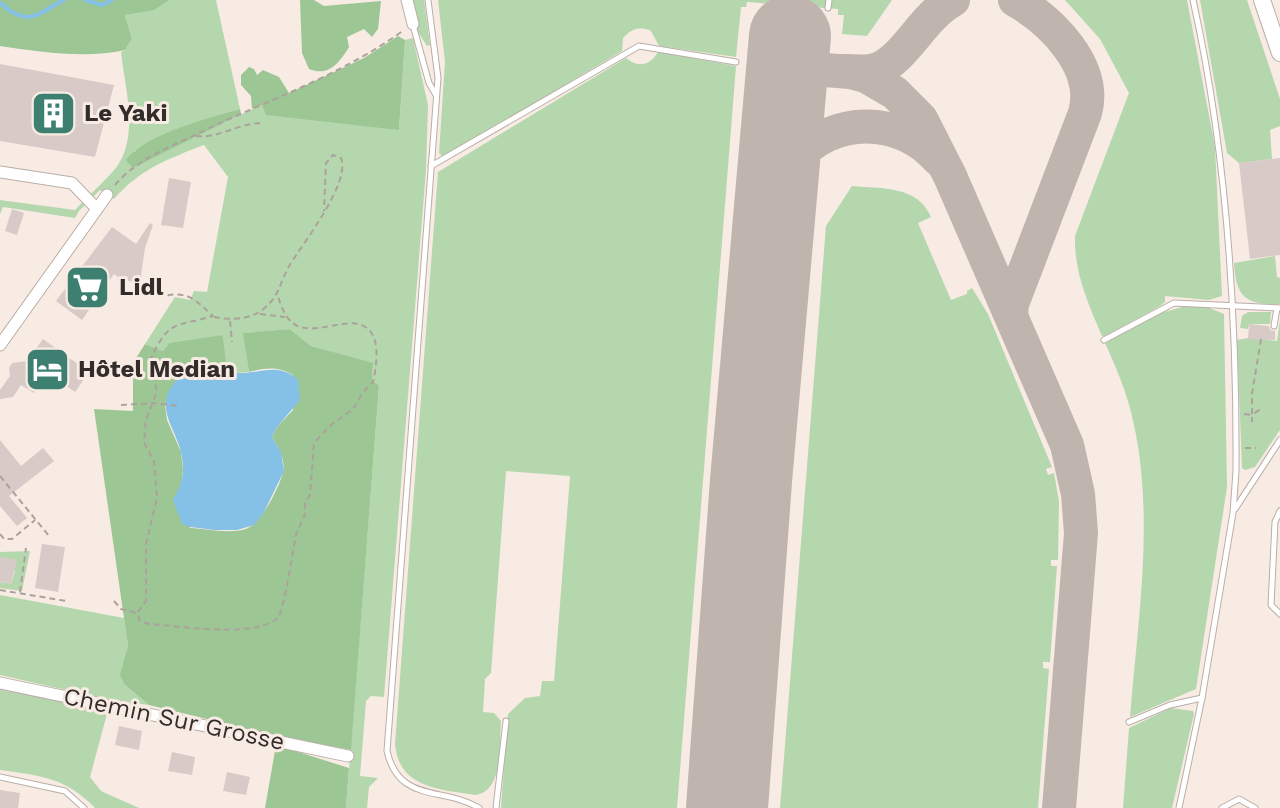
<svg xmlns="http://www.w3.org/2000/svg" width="1280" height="808" font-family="'Work Sans',sans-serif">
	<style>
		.green { fill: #b5d7ae }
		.forest { fill: #9cc693 }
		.water { fill: #85c0e7 }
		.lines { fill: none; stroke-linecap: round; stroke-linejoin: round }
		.stream { stroke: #85c0e7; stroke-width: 4 }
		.taxiway { stroke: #c0b5ae; stroke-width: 34 }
		.runway { stroke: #c0b5ae; stroke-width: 82 }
		.building { fill: #d8cac6 }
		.lane-casing { stroke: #baaea7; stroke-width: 7 }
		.street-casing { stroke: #baaea7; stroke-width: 13 }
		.secondary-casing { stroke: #baaea7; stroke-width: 18 }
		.path { stroke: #aca29c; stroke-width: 2; stroke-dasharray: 6 4; stroke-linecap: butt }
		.lane { stroke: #fff; stroke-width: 5 }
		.street { stroke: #fff; stroke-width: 11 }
		.secondary { stroke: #fff; stroke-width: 16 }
		.labels { text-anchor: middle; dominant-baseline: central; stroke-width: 6; stroke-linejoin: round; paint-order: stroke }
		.poi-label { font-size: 24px; font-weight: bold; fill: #322d2a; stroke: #f8ebe3; text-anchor: start }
		.street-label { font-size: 24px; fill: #322d2a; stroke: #f8ebe3 }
	</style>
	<rect width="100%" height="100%" fill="#f8ebe3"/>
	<g class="green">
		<path d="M169 0H216L240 109 167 134 134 151 133 168 161 151 262 105 399 130 405 40 413 38 428 105 426 170 384 697 371 696 366 701 360 776 378 778 369 787 367 808H346L379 387 372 380 373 364 311 346 290 329 244 333 249 372C220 377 225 358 223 335L163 351 145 344 175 297 190 300 194 291 207 292 228 177 204 145C168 159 140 169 114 199L100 190 79 211 75 218 3 207 0 214V200L75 210C88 196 103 183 115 169 140 137 125 89 121 52L125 50 132 39 125 15Z"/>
		<polygon points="411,0 424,0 430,45 427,46 418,32"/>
		<path d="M438 0H892L867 36 842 34 844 15H838V9L747 2 746 7H741L736 57 659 46 651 31C640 25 631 29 623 38L622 51 443 157 439 153 445 62Z"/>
		<path d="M1065 0H1187L1215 147 1222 296 1209 300 1165 296V302L1160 306 1105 336H1102C1088 303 1074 273 1075 236L1129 93 1100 39Z"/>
		<polygon points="1200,0 1247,0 1280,99 1280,126 1270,130 1272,159 1239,163 1227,153"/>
		<path d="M658 52 736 66 677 808H501L508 714 525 698 540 696 542 681H554L570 476 506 471 491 673 485 679 483 712 494 713 501 721C499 743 504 792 475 795 438 789 399 788 395 744L438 172 626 58C638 68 650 66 658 52Z"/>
		<path d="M852 186C882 189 917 185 931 217L918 223 951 300 967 294V291L972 288 988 314 1052 467 1046 469 1048 475 1054 473 1059 501 1058 560H1051V566H1057L1050 662H1043V668L1049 669 1038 808H780L826 226Z"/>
		<path d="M1275 256 1277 277 1280 278V304C1245 305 1236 297 1234 263Z"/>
		<path d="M1186 306 1207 307 1224 314 1227 487 1196 689 1130 717C1138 617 1156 511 1131 412 1125 388 1115 365 1105 343L1157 314Z"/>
		<polygon points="1248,312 1271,312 1270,324 1249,324 1248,329 1240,328 1242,316"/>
		<polygon points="1280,320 1280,430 1255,467 1245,470 1242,468 1237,340 1248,338 1277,341"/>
		<polygon points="30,551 22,591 0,588 0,582 11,584 15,571 0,557 0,552"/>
		<polygon points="0,595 124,618 128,646 126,654 125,685 149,705 110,700 0,675"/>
		<path d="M0 690 108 710 90 777 101 791 139 808H95C65 777 41 776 0 770Z"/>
		<polygon points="1171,708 1193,711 1194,714 1172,808 1123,808 1129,728"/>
	</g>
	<g class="forest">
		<path d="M0 0H169L154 10 125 15 132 39 125 50C86 59 40 52 0 46Z"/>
		<path d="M300 0H314L324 6 381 1 378 29 372 37 364 29 347 37 349 47C339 63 329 77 309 69L302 53Z"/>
		<polygon points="398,36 405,40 399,130 266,115 262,105 252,109 251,96 241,85 241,75 249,67 254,69 257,75 263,70 279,77 289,93 364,58"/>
		<path d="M240 109 241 114 133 168 126 160C147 133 207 119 240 109Z"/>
		<path d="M290 329 311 346 373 363 372 380 379 386 351 750 281 737 149 705 125 685 120 675 128 646 94 409 133 411V363L145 344 163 351 170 343 223 335 226 366 192 368 182 374 165 405 167 420 181 452 183 470 181 487 190 528C207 529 229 534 246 529 261 524 280 486 283 472 286 460 278 447 272 437L277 427 293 410V375C278 366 265 368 249 372L243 333Z"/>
		<polygon points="276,745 349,768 346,808 265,808"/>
	</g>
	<path class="water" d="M226 366C241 386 274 355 298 380L300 400 277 427 272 437 281 452 284 471 263 514 254 525 237 530H215L190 527 182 524 173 500C181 486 185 475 182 458 179 431 152 409 175 382 179 376 187 369 195 368 204 366 216 367 226 366Z"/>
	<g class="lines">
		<g class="stream">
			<polyline points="85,0 102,5 112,0"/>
			<path d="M0 3C28 27 34 16 64 0"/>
		</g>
		<g class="taxiway">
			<polyline points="787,67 850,72 866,76 895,93 921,119 950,176 1067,445 1078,494 1081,533 1059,808"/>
			<path d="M846 71C856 71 868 73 878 69 905 59 923 16 953 0"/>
			<path d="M775 206C780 190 784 174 795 160 832 115 901 116 938 159"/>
			<path d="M1011 315 1012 304 1085 113C1098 67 1052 21 1015 0"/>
		</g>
		<polyline class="runway" points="727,808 751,481 790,36"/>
	</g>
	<g class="building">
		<polygon points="0,64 114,85 95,157 0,141"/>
		<polygon points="1280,158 1280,255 1250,259 1239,163"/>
		<polygon points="169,178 191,182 183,228 161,225"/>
		<polygon points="12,209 24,213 17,235 5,231"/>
		<polygon points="150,223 153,225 145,248 140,283 122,280 114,274 82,320 56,301 112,227 136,244"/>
		<polygon points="1249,324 1269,326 1270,330 1275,331 1275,340 1248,339"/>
		<polygon points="43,339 89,372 75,392 48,373 34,393 21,385 13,397 0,399 0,390 10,376 9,368 12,363 27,361"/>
		<polygon points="0,440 21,466 43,448 54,461 9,496 27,518 17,526 0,506"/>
		<polygon points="42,544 65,547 58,592 35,588"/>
		<polygon points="0,557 17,560 11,584 0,582"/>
		<polygon points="119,726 142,731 139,750 115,745"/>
		<polygon points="172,752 195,757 192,775 168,771"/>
		<polygon points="227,772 250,777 246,795 223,791"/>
		<polygon points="0,790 20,793 18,808 0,808"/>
	</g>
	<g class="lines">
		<defs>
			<g id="lane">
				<path d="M428 0 438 78 387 751C399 804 443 786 479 808"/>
				<polyline points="828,8 829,0"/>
				<polyline points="413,25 429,83 436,95"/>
				<polyline points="431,166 639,46 736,62"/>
				<polyline points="1274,326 1277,308"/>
				<polyline points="1104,340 1174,303 1280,308"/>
				<polyline points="1235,509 1280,440"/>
				<polyline points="1280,511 1275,522 1271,605 1280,614"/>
				<polyline points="1129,722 1170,705 1202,698"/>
				<polyline points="0,777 65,791 84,808"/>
				<polyline points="496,808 506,721"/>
				<path d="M1179 808 1202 698 1233 513 1236 471C1237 315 1227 152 1193 0"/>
				<polyline points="1222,808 1239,799 1255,808"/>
			</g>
			<g id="street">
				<polyline points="407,0 413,24"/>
				<polyline points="0,172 72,183 97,209"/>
				<polyline points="0,345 107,195"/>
				<polyline points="0,683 348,756"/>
			</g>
			<polyline id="secondary" points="1262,0 1280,53"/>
		</defs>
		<use href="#lane" class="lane-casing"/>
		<use href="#street" class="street-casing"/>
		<use href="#secondary" class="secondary-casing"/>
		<g class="path">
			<path d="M196 136C219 139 240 122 264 123"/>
			<path d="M115 185C137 159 170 147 199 133 268 100 342 75 404 30"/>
			<polyline points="260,314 285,317"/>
			<path d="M214 317C229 320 250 320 262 310 281 296 279 282 291 263 304 242 351 182 341 158L333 155 326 163 324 211"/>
			<polyline points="230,321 232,342"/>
			<polyline points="1261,339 1252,394 1252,415 1262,408"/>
			<polyline points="121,405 153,403 179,406"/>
			<polyline points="1244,414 1252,415 1252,422"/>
			<polyline points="1245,448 1256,448"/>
			<polyline points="0,476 49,536"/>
			<polyline points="0,534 4,539 12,539 35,520"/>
			<polyline points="0,590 66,601"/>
			<polyline points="20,592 26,548"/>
			<path d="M114 601 121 609 137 613 140 621 149 624C180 626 256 639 279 617L285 596 296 535 305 514V503L310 495 314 443 331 425 353 409 364 391 373 382C379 355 382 318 343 324 309 329 290 338 278 296"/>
			<path d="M138 612 146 601V544L157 497 154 462 144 442 146 420 157 391 150 360C170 318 174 328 213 316 197 302 189 290 165 296L156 290"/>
		</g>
		<use href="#lane" class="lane"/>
		<use href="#street" class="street"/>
		<use href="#secondary" class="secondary"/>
	</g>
	<defs>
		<symbol id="building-square" viewBox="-11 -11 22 22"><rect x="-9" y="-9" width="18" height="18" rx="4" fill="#3d8072" stroke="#f8ebe3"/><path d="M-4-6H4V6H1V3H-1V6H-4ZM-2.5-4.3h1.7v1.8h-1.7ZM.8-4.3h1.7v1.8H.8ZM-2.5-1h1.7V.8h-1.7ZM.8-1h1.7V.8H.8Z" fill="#fff"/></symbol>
		<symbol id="supermarket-square" viewBox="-11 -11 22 22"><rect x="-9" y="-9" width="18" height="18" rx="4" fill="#3d8072" stroke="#f8ebe3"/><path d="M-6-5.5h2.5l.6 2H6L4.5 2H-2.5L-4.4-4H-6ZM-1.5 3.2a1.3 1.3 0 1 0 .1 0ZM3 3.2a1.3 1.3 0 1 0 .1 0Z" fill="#fff"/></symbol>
		<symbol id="hotel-square" viewBox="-11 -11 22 22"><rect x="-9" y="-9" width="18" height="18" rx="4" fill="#3d8072" stroke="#f8ebe3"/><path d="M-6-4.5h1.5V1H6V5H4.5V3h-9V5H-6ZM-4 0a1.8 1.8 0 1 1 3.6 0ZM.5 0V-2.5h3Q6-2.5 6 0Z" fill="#fff"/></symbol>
	</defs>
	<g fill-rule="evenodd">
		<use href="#building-square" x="28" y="88" width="51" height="51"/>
		<use href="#supermarket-square" x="62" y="262" width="51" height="51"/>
		<use href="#hotel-square" x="22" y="344" width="51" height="51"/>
	</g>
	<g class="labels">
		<g class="poi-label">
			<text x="84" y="113">Le Yaki</text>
			<text x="119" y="287">Lidl</text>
			<text x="78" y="369">Hôtel Median</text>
		</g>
		<g class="street-label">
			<text transform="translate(174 719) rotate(12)">Chemin Sur Grosse</text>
		</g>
	</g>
</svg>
